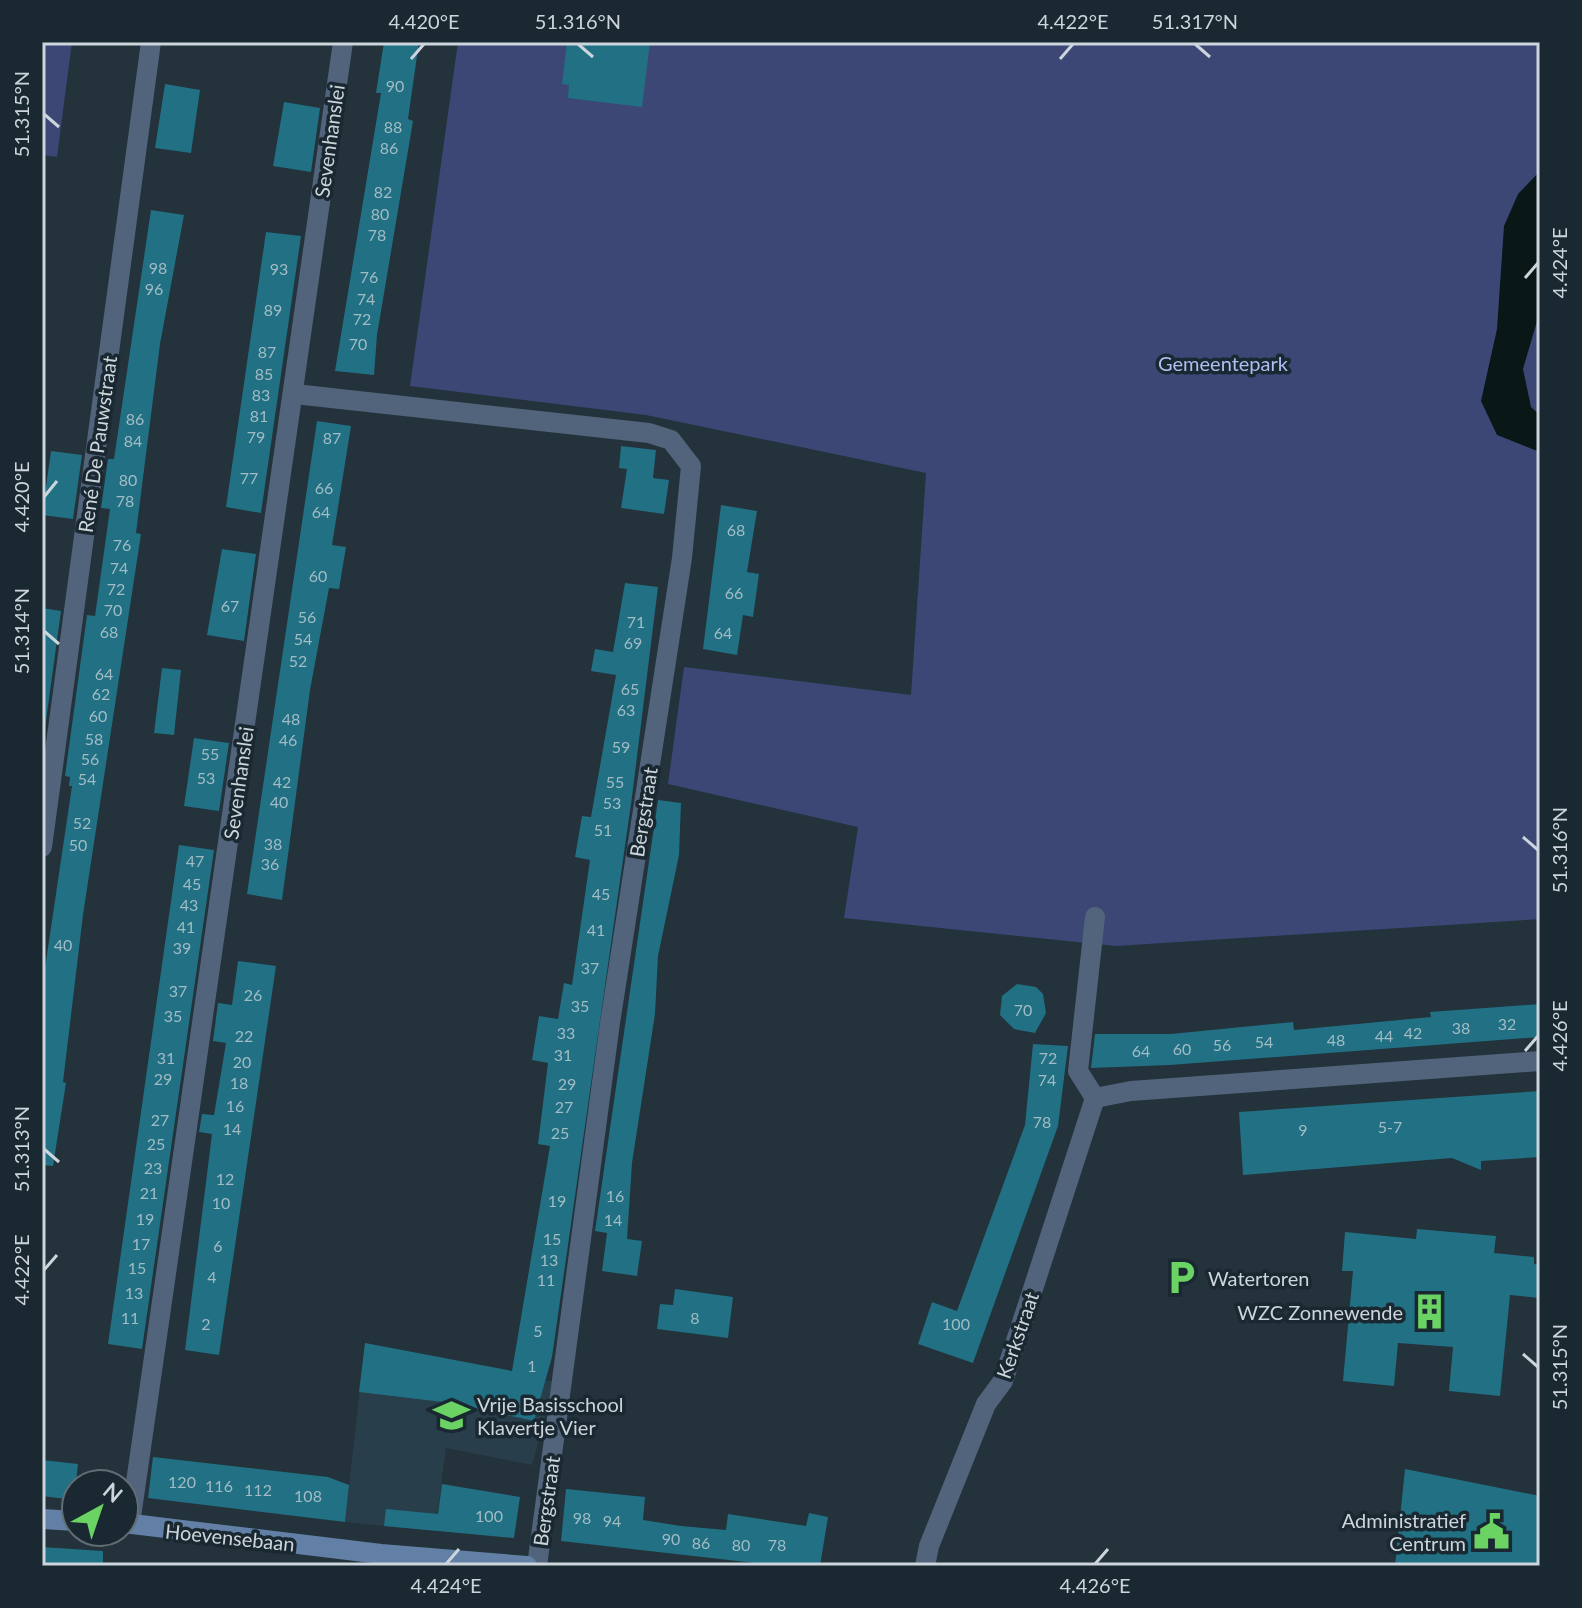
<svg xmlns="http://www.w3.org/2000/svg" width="1582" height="1608" font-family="Lato,sans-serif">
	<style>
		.built { fill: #283e4b }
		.green { fill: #3c4776 }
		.water { fill: #091717 }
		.building { fill: #217083 }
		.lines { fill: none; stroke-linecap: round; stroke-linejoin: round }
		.street { stroke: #51647b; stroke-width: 20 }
		.secondary { stroke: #6280a5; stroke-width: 20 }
		.ticks { fill: none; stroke: #ccd5db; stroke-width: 3 }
		.labels { text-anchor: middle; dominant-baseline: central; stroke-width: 7; stroke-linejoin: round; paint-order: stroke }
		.number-label { font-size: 16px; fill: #a1bcc5 }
		.street-label { font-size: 20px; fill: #ccd5db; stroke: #1a2831 }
		.park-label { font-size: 20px; fill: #aebdf2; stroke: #1a2831 }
		.poi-label { font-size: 20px; fill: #ccd5db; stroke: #1a2831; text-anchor: start }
		.neatline { fill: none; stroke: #ccd5db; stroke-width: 3 }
		.ticks-label { font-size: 20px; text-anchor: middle; fill: #ccd5db }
	</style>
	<rect width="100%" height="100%" fill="#23323b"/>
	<polygon class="built" points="365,1343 555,1382 532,1465 446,1448 435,1531 345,1522"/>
	<g class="green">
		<polygon points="42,42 72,42 57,157 42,155"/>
		<polygon points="458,42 1540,42 1540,919 1116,946 844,918 858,827 668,784 684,667 911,695 926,473 646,415 410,386"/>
	</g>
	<polygon class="water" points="1540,171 1540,311 1523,369 1531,407 1540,415 1540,452 1497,435 1481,401 1497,329 1504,226 1518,194"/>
	<g class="building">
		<polygon points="384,42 419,42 408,119 413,121 377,335 374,375 335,371 381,93 376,93"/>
		<polygon points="567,42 650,42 642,107 568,98 569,85 562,84"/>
		<polygon points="165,84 200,90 191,153 155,148"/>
		<polygon points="284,102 320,108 311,172 273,166"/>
		<polygon points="151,210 184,215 160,344 136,533 141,534 83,915 63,1082 66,1083 53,1166 42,1165 42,988 72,786 69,786 70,777 65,776 87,615 95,616 110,509 101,508 108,459 114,459"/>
		<polygon points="266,232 301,236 261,513 226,507"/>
		<polygon points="317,421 351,426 332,545 346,547 339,589 329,588 310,690 282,900 247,894"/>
		<polygon points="621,446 656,450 653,478 669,480 664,514 621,508 627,469 619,468"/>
		<polygon points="51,451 82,455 73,519 42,515"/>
		<polygon points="721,505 757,511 747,572 759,574 753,617 743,615 737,655 703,649"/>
		<polygon points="222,549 256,554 244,641 207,635"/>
		<polygon points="625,583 658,587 632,797 552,1357 534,1421 451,1403 359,1392 365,1343 512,1371 550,1146 538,1144 548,1063 532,1060 539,1016 558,1019 564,983 572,985 590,860 575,857 582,816 591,817 616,675 591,671 595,649 613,652"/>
		<polygon points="42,608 61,611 42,750"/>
		<polygon points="162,668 181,670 174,735 154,733"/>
		<polygon points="194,738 229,743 219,811 184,806"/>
		<polygon points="658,800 681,803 679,855 658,956 655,1014 632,1163 627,1239 642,1241 637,1276 602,1271 607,1233 595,1231"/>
		<polygon points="179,845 214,850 142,1349 108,1344"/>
		<polygon points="238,961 276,966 219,1355 185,1350 212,1134 199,1132 202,1114 214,1115 226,1043 213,1041 218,1003 232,1005"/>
		<polygon points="1017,984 1036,987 1043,994 1046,1013 1035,1033 1014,1029 1000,1015 1002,996"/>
		<polygon points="1540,1004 1540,1037 1170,1065 1091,1068 1095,1034 1171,1034 1293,1022 1294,1030 1431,1017 1430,1012"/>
		<polygon points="1033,1044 1068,1046 1058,1126 973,1363 918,1344 932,1302 957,1311 1025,1125"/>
		<polygon points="1540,1091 1540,1157 1481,1161 1481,1170 1452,1158 1243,1175 1239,1112"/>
		<polygon points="1417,1229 1496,1236 1494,1253 1534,1257 1534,1264 1540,1265 1540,1298 1510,1295 1500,1396 1449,1391 1453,1347 1398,1343 1394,1386 1343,1381 1353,1271 1342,1271 1345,1232 1416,1239"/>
		<polygon points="675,1289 733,1297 728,1338 657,1329 660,1304 673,1305"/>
		<polygon points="153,1457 328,1477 349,1485 345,1522 148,1498"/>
		<polygon points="42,1460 78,1464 74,1500 42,1496"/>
		<polygon points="1405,1469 1540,1496 1540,1566 1395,1566"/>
		<polygon points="442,1484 520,1497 514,1538 384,1526 386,1509 438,1514"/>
		<polygon points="566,1489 645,1497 643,1520 681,1526 726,1530 728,1514 806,1526 809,1513 828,1517 820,1566 781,1566 561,1541"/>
		<polygon points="42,1547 103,1551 103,1566 42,1566"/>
	</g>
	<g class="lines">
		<g class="street">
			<polyline points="295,394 649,433 671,440 691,466 682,558 610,1023 537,1566"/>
			<polyline points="42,847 151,42"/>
			<polyline points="1095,1098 1131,1091 1540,1061"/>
			<polyline points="130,1524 343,42"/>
			<polyline points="925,1566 929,1546 986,1404 1003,1381 1095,1098 1078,1071 1095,917"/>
		</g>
		<g class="secondary">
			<polyline points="42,1519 76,1521"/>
			<polyline points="124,1523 381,1554 527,1566"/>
		</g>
	</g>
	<path class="ticks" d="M578 44 593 57M1195 44 1210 57M411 59 424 44M1060 59 1073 44M44 114 59 127M1525 278 1538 263M44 497 57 481M44 631 59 644M1523 837 1538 850M1525 1051 1538 1036M44 1149 59 1162M44 1270 57 1255M1523 1354 1538 1367M446 1564 459 1549M1095 1564 1108 1549"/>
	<defs>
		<symbol id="parking-bare" viewBox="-9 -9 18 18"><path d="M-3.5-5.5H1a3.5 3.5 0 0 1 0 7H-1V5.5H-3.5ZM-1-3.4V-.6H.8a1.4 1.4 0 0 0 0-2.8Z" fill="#6ad364" stroke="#1a2831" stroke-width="2.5" paint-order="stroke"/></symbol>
		<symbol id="building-bare" viewBox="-9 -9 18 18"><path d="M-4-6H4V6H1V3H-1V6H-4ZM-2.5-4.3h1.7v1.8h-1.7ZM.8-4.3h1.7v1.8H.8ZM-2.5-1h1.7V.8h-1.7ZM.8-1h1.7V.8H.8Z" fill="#6ad364" stroke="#1a2831" stroke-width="2.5" paint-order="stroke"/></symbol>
		<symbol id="school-bare" viewBox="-9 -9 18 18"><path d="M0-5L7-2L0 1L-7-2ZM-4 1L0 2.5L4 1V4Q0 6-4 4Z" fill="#6ad364" stroke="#1a2831" stroke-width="2.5" paint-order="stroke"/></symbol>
		<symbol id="civic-bare" viewBox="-9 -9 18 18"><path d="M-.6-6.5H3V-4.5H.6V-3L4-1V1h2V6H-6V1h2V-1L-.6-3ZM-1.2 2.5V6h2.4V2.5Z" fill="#6ad364" stroke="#1a2831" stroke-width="2.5" paint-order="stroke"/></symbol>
	</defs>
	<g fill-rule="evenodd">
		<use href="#parking-bare" x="1156" y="1252" width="51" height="51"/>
		<use href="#building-bare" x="1404" y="1286" width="51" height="51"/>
		<use href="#school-bare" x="426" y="1390" width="51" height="51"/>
		<use href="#civic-bare" x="1466" y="1506" width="51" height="51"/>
	</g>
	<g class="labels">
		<g class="number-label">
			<text x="395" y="85">90</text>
			<text x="393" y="126">88</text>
			<text x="389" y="147">86</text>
			<text x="383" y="191">82</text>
			<text x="380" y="213">80</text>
			<text x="377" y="234">78</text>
			<text x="158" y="267">98</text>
			<text x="279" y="268">93</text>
			<text x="369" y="276">76</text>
			<text x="154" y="288">96</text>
			<text x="366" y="298">74</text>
			<text x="273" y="309">89</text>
			<text x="362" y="318">72</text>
			<text x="358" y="343">70</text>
			<text x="267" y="351">87</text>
			<text x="264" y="373">85</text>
			<text x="261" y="394">83</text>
			<text x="259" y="415">81</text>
			<text x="135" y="418">86</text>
			<text x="256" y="436">79</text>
			<text x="332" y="437">87</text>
			<text x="133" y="440">84</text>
			<text x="249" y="477">77</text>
			<text x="128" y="479">80</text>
			<text x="324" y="487">66</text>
			<text x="125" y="500">78</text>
			<text x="321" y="511">64</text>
			<text x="736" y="529">68</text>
			<text x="122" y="544">76</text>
			<text x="119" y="567">74</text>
			<text x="318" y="575">60</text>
			<text x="116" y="588">72</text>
			<text x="734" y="592">66</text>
			<text x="230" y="605">67</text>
			<text x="113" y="609">70</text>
			<text x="307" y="616">56</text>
			<text x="636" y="621">71</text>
			<text x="109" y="631">68</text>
			<text x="723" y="632">64</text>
			<text x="303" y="638">54</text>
			<text x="633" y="642">69</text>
			<text x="298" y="660">52</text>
			<text x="104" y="673">64</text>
			<text x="630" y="688">65</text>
			<text x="101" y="693">62</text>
			<text x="626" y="709">63</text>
			<text x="98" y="715">60</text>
			<text x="291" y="718">48</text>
			<text x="94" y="738">58</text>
			<text x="288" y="739">46</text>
			<text x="621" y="746">59</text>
			<text x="210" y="753">55</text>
			<text x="90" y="758">56</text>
			<text x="206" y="777">53</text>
			<text x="87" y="778">54</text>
			<text x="282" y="781">42</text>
			<text x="615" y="781">55</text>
			<text x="279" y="801">40</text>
			<text x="612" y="802">53</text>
			<text x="82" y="822">52</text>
			<text x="603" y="829">51</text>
			<text x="273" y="843">38</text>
			<text x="78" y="844">50</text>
			<text x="195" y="860">47</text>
			<text x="270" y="863">36</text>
			<text x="192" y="883">45</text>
			<text x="601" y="893">45</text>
			<text x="189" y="904">43</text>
			<text x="186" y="926">41</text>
			<text x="596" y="929">41</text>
			<text x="63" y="944">40</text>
			<text x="182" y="947">39</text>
			<text x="590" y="967">37</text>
			<text x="178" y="990">37</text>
			<text x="253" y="994">26</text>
			<text x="580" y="1005">35</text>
			<text x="1023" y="1009">70</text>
			<text x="173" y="1015">35</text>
			<text x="1507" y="1023">32</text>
			<text x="1461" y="1027">38</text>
			<text x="566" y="1032">33</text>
			<text x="1413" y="1032">42</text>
			<text x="244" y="1035">22</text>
			<text x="1384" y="1035">44</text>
			<text x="1336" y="1039">48</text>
			<text x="1264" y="1041">54</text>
			<text x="1222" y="1044">56</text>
			<text x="1182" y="1048">60</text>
			<text x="1141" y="1050">64</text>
			<text x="563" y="1054">31</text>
			<text x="166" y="1057">31</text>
			<text x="1048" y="1057">72</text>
			<text x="242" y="1061">20</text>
			<text x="163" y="1078">29</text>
			<text x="1047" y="1079">74</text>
			<text x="239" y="1082">18</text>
			<text x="567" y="1083">29</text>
			<text x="235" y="1105">16</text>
			<text x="564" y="1106">27</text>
			<text x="160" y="1119">27</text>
			<text x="1042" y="1121">78</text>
			<text x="1390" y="1126">5-7</text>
			<text x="232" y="1128">14</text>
			<text x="1303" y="1129">9</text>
			<text x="560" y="1132">25</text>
			<text x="156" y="1143">25</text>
			<text x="153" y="1167">23</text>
			<text x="225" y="1178">12</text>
			<text x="149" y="1192">21</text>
			<text x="615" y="1195">16</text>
			<text x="557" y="1200">19</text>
			<text x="221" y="1202">10</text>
			<text x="145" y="1218">19</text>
			<text x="613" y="1219">14</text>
			<text x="552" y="1238">15</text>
			<text x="141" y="1243">17</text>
			<text x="218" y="1245">6</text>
			<text x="549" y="1259">13</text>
			<text x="137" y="1267">15</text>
			<text x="212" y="1276">4</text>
			<text x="546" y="1279">11</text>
			<text x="134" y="1292">13</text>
			<text x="130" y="1317">11</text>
			<text x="695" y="1317">8</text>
			<text x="206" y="1323">2</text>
			<text x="956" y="1323">100</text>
			<text x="538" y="1330">5</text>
			<text x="532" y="1365">1</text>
			<text x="182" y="1481">120</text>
			<text x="219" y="1485">116</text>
			<text x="258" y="1489">112</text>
			<text x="308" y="1495">108</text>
			<text x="489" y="1515">100</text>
			<text x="582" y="1517">98</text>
			<text x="612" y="1520">94</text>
			<text x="671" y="1538">90</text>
			<text x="701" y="1542">86</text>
			<text x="741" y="1544">80</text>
			<text x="777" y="1544">78</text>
		</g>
		<g class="street-label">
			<text transform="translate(329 141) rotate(-82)">Sevenhanslei</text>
			<text transform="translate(97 444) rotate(-82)">René De Pauwstraat</text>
			<text transform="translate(238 783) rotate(-82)">Sevenhanslei</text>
			<text transform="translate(643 812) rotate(-81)">Bergstraat</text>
			<text transform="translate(1017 1335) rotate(-71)">Kerkstraat</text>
			<text transform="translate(546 1501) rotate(-82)">Bergstraat</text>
			<text transform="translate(230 1537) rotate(6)">Hoevensebaan</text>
		</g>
		<g class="park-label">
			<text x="1223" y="363">Gemeentepark</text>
		</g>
		<g class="poi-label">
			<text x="1208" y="1278">Watertoren</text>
			<text x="1403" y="1312" text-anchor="end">WZC Zonnewende</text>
			<text x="477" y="1404">Vrije Basisschool<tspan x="477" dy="23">Klavertje Vier</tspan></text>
			<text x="1466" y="1520" text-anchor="end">Administratief<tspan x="1466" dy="23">Centrum</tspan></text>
		</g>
	</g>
	<rect width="1582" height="1608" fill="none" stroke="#1a2831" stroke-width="88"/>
	<g transform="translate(100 1508) rotate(40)"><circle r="38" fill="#1a2831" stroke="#616d75" stroke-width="2"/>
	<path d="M0-6L14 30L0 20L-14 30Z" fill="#6ad364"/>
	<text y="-12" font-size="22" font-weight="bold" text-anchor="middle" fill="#ccd5db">N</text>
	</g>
	<rect x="44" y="44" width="1494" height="1520" class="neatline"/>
	<g class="ticks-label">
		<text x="424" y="29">4.420°E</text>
		<text x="578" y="29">51.316°N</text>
		<text x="1073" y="29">4.422°E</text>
		<text x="1195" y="29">51.317°N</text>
		<text transform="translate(22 114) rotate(-90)" y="7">51.315°N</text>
		<text transform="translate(1560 263) rotate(-90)" y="7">4.424°E</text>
		<text transform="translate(22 497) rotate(-90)" y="7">4.420°E</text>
		<text transform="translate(22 631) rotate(-90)" y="7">51.314°N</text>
		<text transform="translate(1560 850) rotate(-90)" y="7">51.316°N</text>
		<text transform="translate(1560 1036) rotate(-90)" y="7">4.426°E</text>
		<text transform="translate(22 1149) rotate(-90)" y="7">51.313°N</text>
		<text transform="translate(22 1270) rotate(-90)" y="7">4.422°E</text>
		<text transform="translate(1560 1367) rotate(-90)" y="7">51.315°N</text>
		<text x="446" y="1593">4.424°E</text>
		<text x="1095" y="1593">4.426°E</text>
	</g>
</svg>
